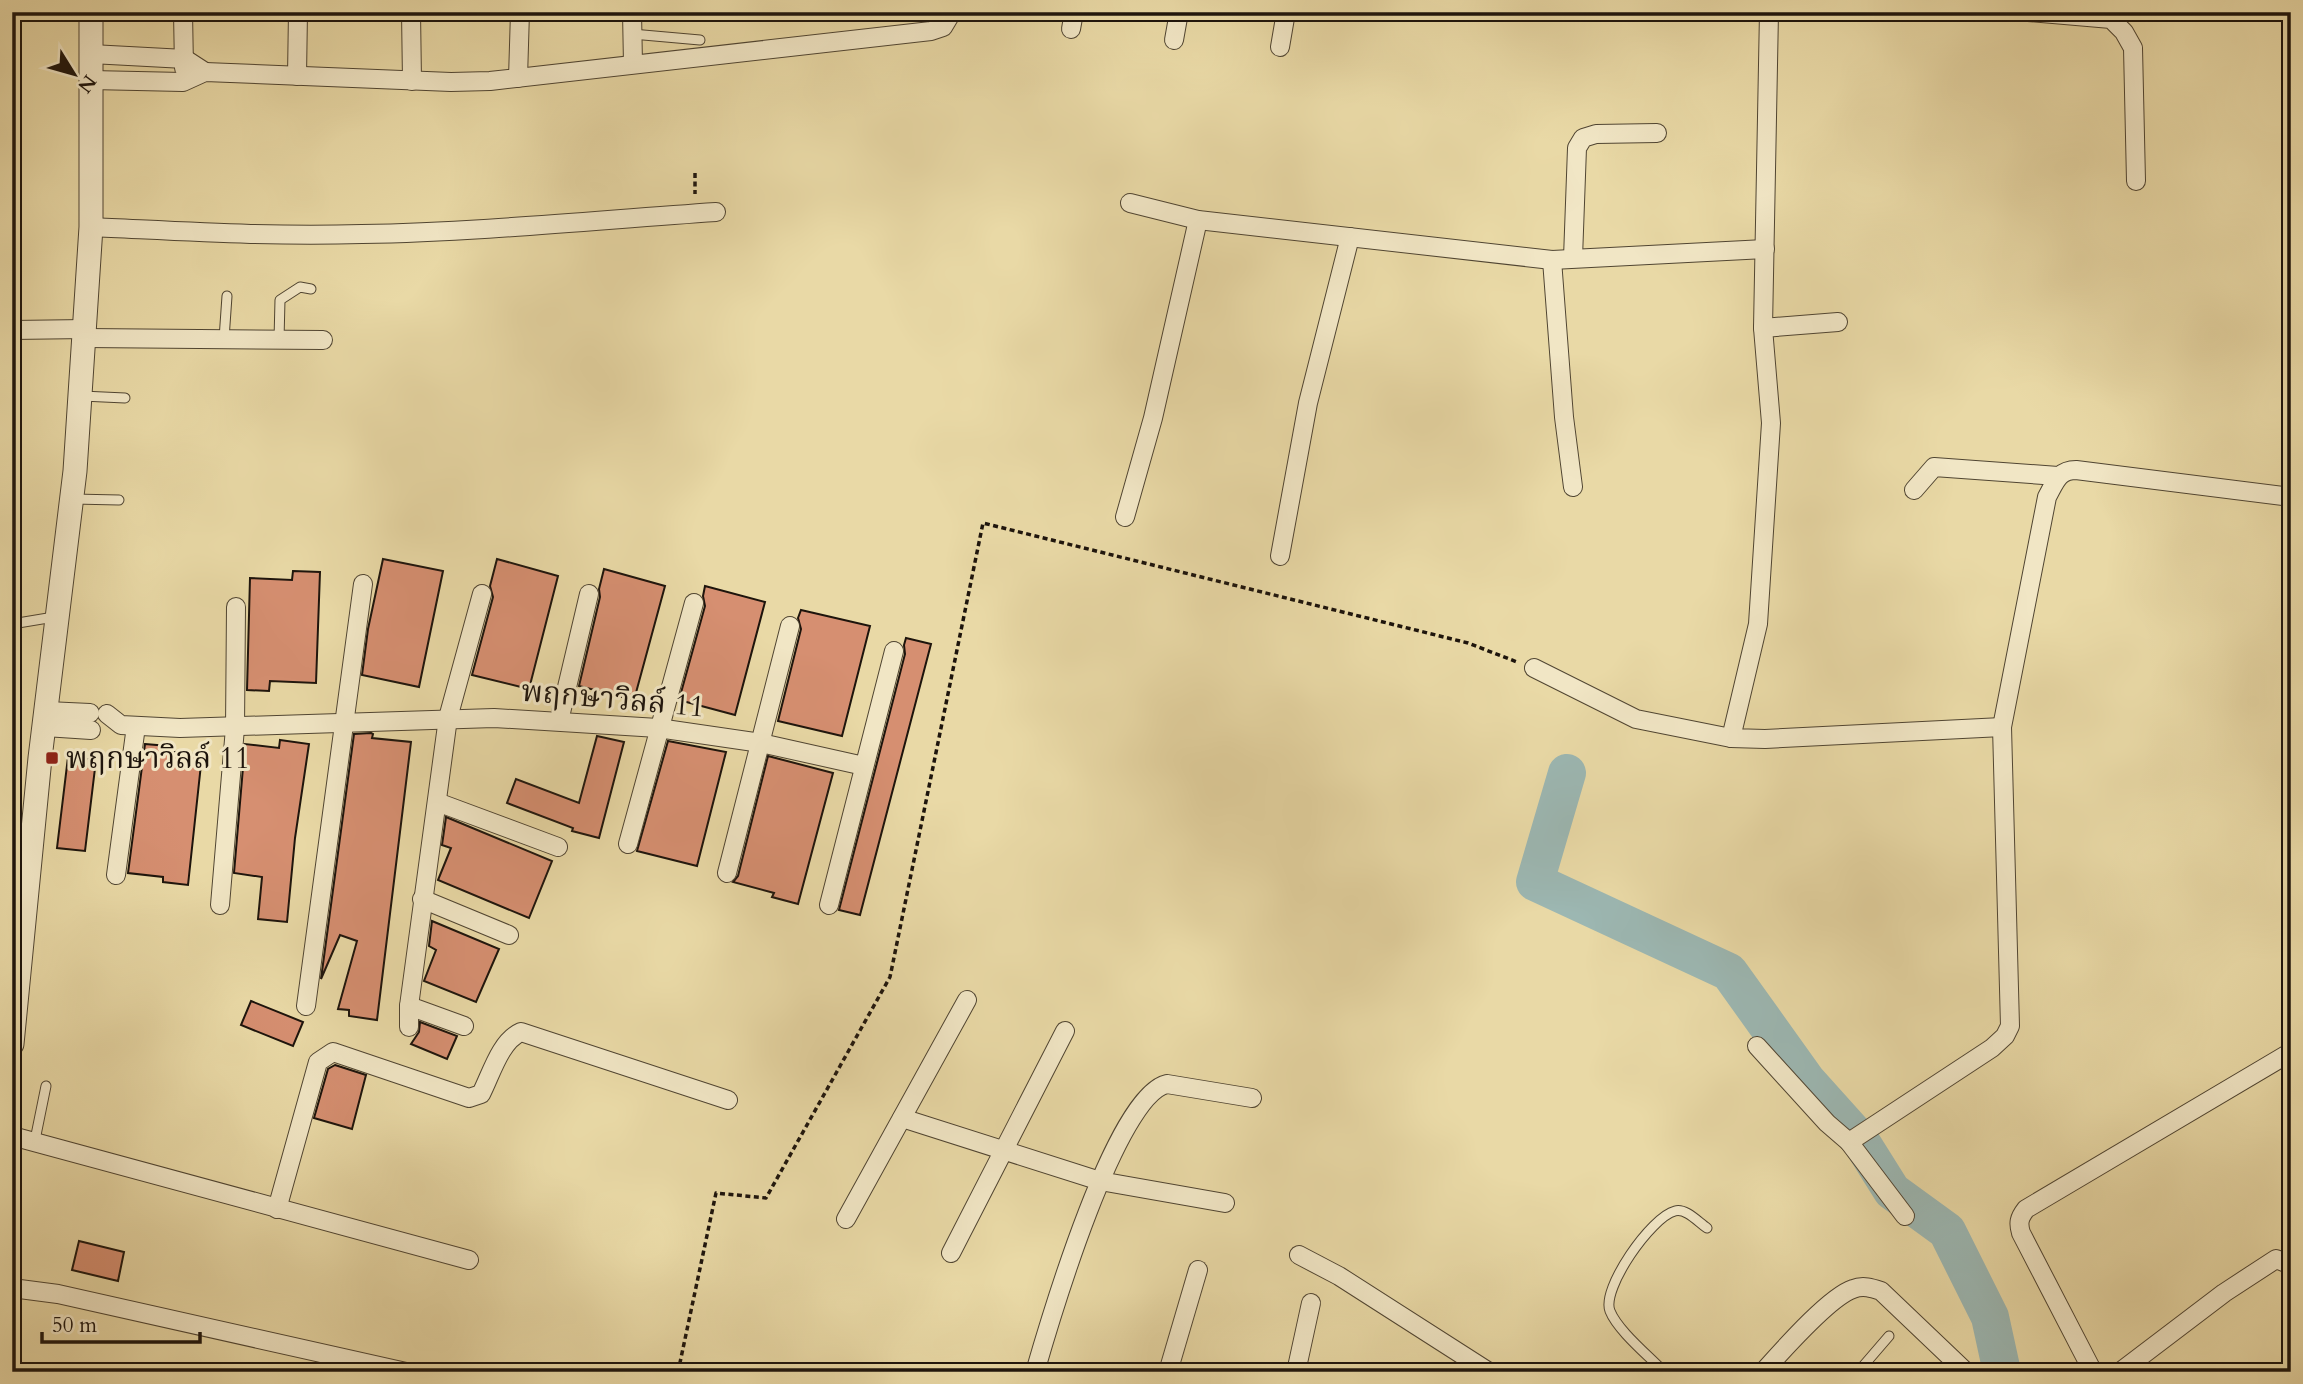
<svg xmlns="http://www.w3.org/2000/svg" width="2303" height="1384" font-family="Cardo,'Noto Serif Thai',serif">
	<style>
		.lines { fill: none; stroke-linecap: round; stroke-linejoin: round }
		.river { stroke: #9cb7b2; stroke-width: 38 }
		.building { fill: #d68f71; stroke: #1d140c; stroke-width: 2 }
		.service-casing { stroke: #504532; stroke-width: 11 }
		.minor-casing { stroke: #504532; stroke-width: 20 }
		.tertiary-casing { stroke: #504532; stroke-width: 25 }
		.path { stroke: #1d140c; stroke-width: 3.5; stroke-dasharray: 5 3.5; stroke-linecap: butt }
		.service { stroke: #f1e6c5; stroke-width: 9 }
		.minor { stroke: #f1e6c5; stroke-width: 18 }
		.tertiary { stroke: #f1e6c5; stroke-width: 23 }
		.poi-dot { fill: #8f2418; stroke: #f1e6c5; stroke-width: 2.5 }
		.labels { text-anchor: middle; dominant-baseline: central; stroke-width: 6; stroke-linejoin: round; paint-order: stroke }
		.street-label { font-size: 30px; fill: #1d140c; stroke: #f1e6c5 }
		.poi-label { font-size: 30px; fill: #1d140c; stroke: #f1e6c5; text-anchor: start }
	</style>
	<rect width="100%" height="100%" fill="#e9d9a6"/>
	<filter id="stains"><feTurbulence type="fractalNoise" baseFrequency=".00286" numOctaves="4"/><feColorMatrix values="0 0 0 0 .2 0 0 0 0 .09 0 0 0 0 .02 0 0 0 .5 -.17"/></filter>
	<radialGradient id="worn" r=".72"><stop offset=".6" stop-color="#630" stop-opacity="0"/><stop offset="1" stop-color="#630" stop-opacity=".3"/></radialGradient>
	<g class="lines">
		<polyline class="river" points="1567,773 1535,882 1729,972 1807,1081 1860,1140 1892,1191 1947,1231 1990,1317 2002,1372"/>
	</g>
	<g class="building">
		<polygon points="383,559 443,571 419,687 362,675 368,629"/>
		<polygon points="497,559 558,576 529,689 472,675 493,597 490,586"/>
		<polygon points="604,569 665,586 634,700 579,686 600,597 599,589"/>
		<polygon points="293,571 320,572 316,683 270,681 269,691 247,690 250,578 292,580"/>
		<polygon points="705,586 765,602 735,715 679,700 705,606 703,596"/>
		<polygon points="801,610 870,626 842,736 778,721 801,629 798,618"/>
		<polygon points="906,638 931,644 860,915 839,910 905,654 904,645"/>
		<polygon points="371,733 373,734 372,738 411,742 377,1020 349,1016 349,1010 338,1009 357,941 340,935 321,979 354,734"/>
		<polygon points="597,736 624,742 599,838 572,831 573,828 507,803 516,779 579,803"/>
		<polygon points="280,740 309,744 295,838 287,922 258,919 262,877 234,873 245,744 279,748"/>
		<polygon points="668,741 726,752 697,866 637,851"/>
		<polygon points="145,744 168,746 168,751 202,755 188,885 163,882 163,877 128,873"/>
		<polygon points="768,756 833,773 798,904 772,897 774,893 733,882 738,876"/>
		<polygon points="68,757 96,760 85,851 57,848"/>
		<polygon points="446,817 552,861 529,918 438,880 451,848 442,845"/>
		<polygon points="432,921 499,949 476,1002 424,981 436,950 429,946"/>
		<polygon points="251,1001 303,1022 293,1046 241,1025"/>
		<polygon points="420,1022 457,1036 447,1059 411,1044 419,1032"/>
		<polygon points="335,1065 366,1075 352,1129 314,1118 328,1069"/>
		<polygon points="79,1241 124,1252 118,1281 72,1270"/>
	</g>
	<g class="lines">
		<defs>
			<g id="service">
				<polyline points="632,34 700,40"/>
				<polyline points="224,339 227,296"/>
				<polyline points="279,340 280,300 300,287 311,289"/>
				<polyline points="82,396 125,398"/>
				<polyline points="73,499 119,500"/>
				<polyline points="12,624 54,617"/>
				<polyline points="35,1140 46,1086"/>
				<path d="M1664 1372C1649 1356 1618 1331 1610 1311 1601 1289 1651 1217 1675 1211 1686 1208 1698 1222 1707 1228"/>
				<polyline points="1858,1372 1889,1336"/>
			</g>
			<g id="minor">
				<polyline points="183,12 184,68"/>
				<polyline points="411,12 412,81"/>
				<polyline points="632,12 633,64"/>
				<polyline points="1769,12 1763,328 1771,423 1758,624 1731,738 1765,739 2002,727"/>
				<polyline points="2028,12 2111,19 2124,32 2133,48 2136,181"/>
				<polyline points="1071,29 1074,12"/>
				<polyline points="1174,40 1179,12"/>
				<polyline points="1280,47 1286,12"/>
				<polyline points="91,54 185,59 205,72"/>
				<polyline points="297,76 298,12"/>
				<polyline points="518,78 520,12"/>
				<polyline points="91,80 183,82 205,72 451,82 490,81 931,31 943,27 952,12"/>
				<polyline points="1130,203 1198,220 1552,260 1765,249"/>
				<path d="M91 227C181 231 271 237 362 234 480 232 598 220 716 212"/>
				<polyline points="1573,258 1577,148 1583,138 1596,134 1657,133"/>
				<polyline points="1552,260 1564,417 1573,487"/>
				<polyline points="1763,328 1838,322"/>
				<polyline points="12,330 86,329"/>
				<polyline points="85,338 323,340"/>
				<polyline points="1914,490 1934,467 2058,476"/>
				<polyline points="1125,517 1153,418 1198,220"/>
				<polyline points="1280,556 1308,403 1350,237"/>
				<polyline points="1534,668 1636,719 1731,738"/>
				<polyline points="47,711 90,713"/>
				<polyline points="107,714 121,725 180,728 494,718 658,728 761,743 864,766"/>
				<polyline points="559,721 589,594"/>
				<polyline points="45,727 91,730"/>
				<polyline points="437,802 558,847"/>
				<polyline points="628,844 694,603"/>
				<polyline points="727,873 790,626"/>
				<polyline points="116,875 136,726"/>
				<polyline points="422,899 509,935"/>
				<polyline points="220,905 235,728 236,607"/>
				<polyline points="829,905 894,651"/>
				<polyline points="306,1006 363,584"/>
				<polyline points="409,1006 409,1027"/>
				<polyline points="464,1026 409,1006 448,718 482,594"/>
				<path d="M1757 1046 1827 1123 1849 1142 1992 1048 2005 1036 2010 1026 2002 727 2047 497C2055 483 2058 470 2076 470L2291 497"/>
				<polyline points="902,1118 1100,1181 1225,1203"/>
				<polyline points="12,1136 469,1260"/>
				<polyline points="1849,1142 1905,1216"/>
				<path d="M277 1209 318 1062 333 1052 469 1098 481 1094C491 1075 500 1041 521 1032L728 1100"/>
				<polyline points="846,1219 967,1000"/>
				<polyline points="951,1253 1065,1031"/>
				<polyline points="1299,1255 1339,1276 1489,1372"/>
				<polyline points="12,1288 58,1294 406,1372"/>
				<path d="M1035 1372C1050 1320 1116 1095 1167 1084L1252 1098"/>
				<polyline points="1168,1372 1198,1270"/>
				<polyline points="1296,1372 1311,1303"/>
				<path d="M1763 1372C1782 1351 1829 1297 1853 1289 1863 1285 1872 1288 1881 1291L1966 1372"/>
				<path d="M2093 1372 2021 1233C2018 1223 2019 1218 2026 1209L2291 1052"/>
				<polyline points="2120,1372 2224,1293 2276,1259 2291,1265"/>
			</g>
			<polyline id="tertiary" points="12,1044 40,758 75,471 91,227 91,12"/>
		</defs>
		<use href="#service" class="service-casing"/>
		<use href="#minor" class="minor-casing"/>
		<use href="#tertiary" class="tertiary-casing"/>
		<g class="path">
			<polyline points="695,173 695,194"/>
			<polyline points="678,1372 716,1193 766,1198 890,977 983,523 1468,643 1517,662"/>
		</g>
		<use href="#service" class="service"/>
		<use href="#minor" class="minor"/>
		<use href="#tertiary" class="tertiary"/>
	</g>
	<rect class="poi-dot" x="45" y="751" width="14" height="14" rx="3.5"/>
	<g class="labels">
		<g class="street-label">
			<text transform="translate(613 699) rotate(5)">พฤกษาวิลล์ 11</text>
		</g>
		<g class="poi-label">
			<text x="66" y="758">พฤกษาวิลล์ 11</text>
		</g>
	</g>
	<rect width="2303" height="1384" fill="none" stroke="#e9d9a6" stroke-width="42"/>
	<rect x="14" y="14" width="2275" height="1356" fill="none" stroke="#1d140c" stroke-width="3.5"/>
	<rect x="21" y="21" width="2261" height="1342" fill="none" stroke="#1d140c" stroke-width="2"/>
	<g transform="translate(74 74) rotate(127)" stroke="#f1e6c5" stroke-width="5" paint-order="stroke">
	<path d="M0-5L12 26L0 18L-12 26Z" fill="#1d140c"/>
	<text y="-10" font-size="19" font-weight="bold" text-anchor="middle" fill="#1d140c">N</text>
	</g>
	<path d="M42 1332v10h158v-10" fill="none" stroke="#1d140c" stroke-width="3.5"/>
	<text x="52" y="1332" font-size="21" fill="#1d140c" stroke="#f1e6c5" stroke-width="5" paint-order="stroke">50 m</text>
	<rect width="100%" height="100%" filter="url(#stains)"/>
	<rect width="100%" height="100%" fill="url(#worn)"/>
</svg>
